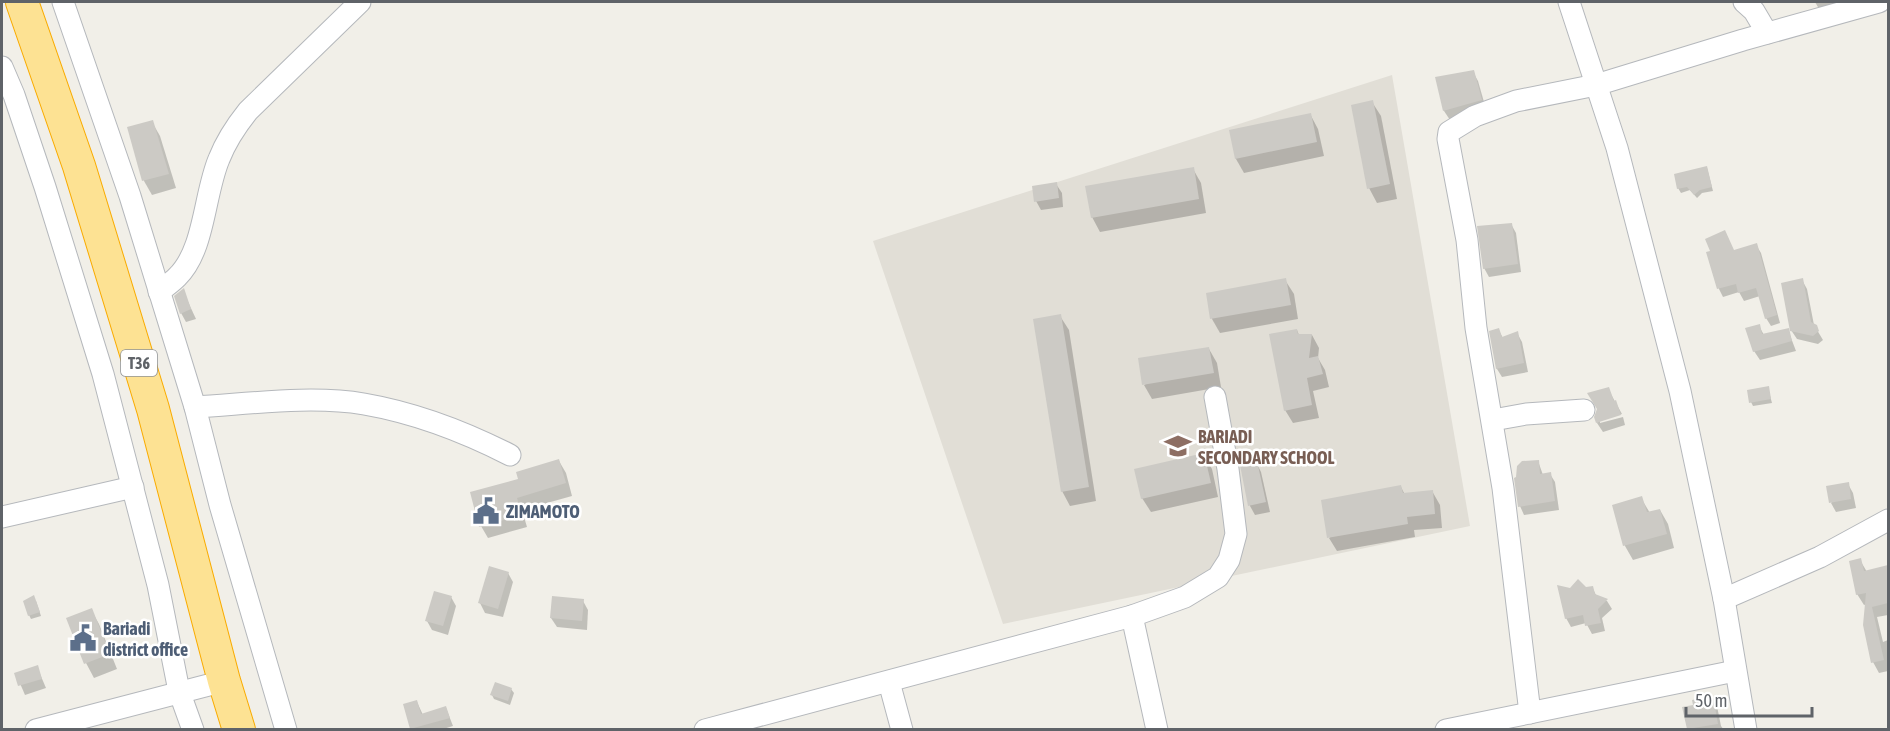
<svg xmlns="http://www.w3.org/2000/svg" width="1890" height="731" font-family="'Asap Condensed',sans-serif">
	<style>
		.education { fill: #e1ded6 }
		.shadow { fill: #0003 }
		.building { fill: #cccac5 }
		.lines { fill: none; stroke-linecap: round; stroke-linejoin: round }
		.minor-casing { stroke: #b5b8bc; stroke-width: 23 }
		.highway-casing { stroke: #f9ab00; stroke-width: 34 }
		.minor { stroke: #fff; stroke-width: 21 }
		.highway { stroke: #fde293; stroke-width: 32 }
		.labels { text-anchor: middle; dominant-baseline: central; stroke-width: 5; stroke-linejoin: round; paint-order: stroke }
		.shield { fill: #fff; stroke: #8f9295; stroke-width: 1.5 }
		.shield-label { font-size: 16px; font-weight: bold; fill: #5f6368 }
		.education-label { font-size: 18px; font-weight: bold; fill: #785e54; stroke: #fff; text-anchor: start }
		.service-label { font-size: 18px; font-weight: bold; fill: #4e5e75; stroke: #fff; text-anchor: start }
	</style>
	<rect width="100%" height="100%" fill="#f1efe8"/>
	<polygon class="education" points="1392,75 1470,526 1003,624 873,241"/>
	<g class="shadow">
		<polygon points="1815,2 1853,2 1822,14"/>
		<polygon points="1473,72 1478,81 1486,109 1450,120 1444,111 1437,78"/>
		<polygon points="1372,102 1381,116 1397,199 1377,203 1369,188"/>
		<polygon points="1310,114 1318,129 1324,156 1244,173 1236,159 1230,131"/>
		<polygon points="152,122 160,136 176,188 152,195 144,181 129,128"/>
		<polygon points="1707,168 1713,191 1702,193 1697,198 1690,190 1681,193 1678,188"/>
		<polygon points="1193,169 1201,183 1206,213 1100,232 1092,217"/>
		<polygon points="1056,184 1062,193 1063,207 1041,210 1036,201"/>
		<polygon points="1511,224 1516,233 1521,272 1489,277 1484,268"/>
		<polygon points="1756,245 1761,253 1780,323 1771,326 1766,318 1760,296 1744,301 1739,292 1723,297 1719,289 1708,253 1734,251"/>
		<polygon points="1285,280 1294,294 1298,319 1220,333 1212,319 1207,294"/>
		<polygon points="1802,280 1807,289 1814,325 1823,340 1818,344 1797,339 1791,330"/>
		<polygon points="183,291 196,319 186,322 181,313"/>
		<polygon points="1060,316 1069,330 1096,501 1070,506 1062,491"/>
		<polygon points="1759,326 1764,335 1788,330 1796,351 1760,360 1754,351"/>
		<polygon points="1498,329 1503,338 1517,333 1522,342 1528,372 1502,377 1497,369 1491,332"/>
		<polygon points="1297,330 1299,335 1312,335 1319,348 1318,358 1325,370 1329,387 1313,391 1319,418 1293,423 1285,410"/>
		<polygon points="1209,349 1217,363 1221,387 1152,399 1144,385"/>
		<polygon points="1768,388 1772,403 1753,406 1751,402"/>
		<polygon points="1608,389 1622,414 1600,420 1600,423 1623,417 1625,425 1603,432 1597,423"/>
		<polygon points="1203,454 1212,469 1218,497 1151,512 1142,498"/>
		<polygon points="559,461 566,473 572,496 522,510 527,527 488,538 481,526 519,480"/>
		<polygon points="1538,461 1543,475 1550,474 1555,482 1559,510 1524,515 1520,506"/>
		<polygon points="1256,462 1261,472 1270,512 1255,515 1250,506 1242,466"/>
		<polygon points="1848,484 1853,493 1856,508 1836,512 1831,503"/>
		<polygon points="1401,487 1405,495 1432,491 1440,505 1442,528 1414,530 1415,537 1337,551 1329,538"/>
		<polygon points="1641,498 1650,513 1660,510 1668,524 1674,548 1633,560 1625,546 1614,506"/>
		<polygon points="1860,560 1867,572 1888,566 1888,615 1877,617 1883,642 1888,640 1888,671 1879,673 1873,662 1867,604 1864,605 1857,594"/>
		<polygon points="508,573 513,582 503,617 485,613 480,603"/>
		<polygon points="1592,587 1597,597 1607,601 1612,609 1602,618 1605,631 1592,634 1586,623 1571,627 1566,618 1586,589"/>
		<polygon points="451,597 456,606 448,635 432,630 427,621"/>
		<polygon points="36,601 41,616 31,619 29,615"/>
		<polygon points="583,601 588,610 587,630 557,627 551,618"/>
		<polygon points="91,610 99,624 117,669 94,678 86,663 68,619"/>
		<polygon points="37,667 46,688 25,695 16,674"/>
		<polygon points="511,689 514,693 510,705 494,699 492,695"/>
		<polygon points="1712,697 1717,706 1721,726 1724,730 1688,730 1684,708 1695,706"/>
		<polygon points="417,702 423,715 446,708 453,726 440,730 412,730"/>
	</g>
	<g class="building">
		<polygon points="1474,70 1482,100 1443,111 1435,77"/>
		<polygon points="1373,100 1390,184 1367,189 1351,105"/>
		<polygon points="1311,113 1317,142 1235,159 1229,130"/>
		<polygon points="153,120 169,174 142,181 127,127"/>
		<polygon points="1707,166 1712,187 1700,190 1694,195 1687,187 1677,189 1674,174"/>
		<polygon points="1194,167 1199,199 1091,218 1085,186"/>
		<polygon points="1057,182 1059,198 1034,202 1032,186"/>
		<polygon points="1512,223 1518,264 1483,269 1477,226"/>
		<polygon points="1725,230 1734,250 1757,243 1777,315 1765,319 1756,288 1738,293 1736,284 1717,289 1706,252 1710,251 1705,239"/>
		<polygon points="1286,278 1291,305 1210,319 1206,293"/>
		<polygon points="1803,278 1811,322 1817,325 1819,331 1813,336 1790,331 1781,283"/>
		<polygon points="184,288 191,309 180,314 174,296"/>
		<polygon points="1061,314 1089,487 1061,492 1033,319"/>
		<polygon points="1760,324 1762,334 1789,328 1792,341 1753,352 1745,328"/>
		<polygon points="1499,328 1502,337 1518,331 1524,363 1496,369 1489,331"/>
		<polygon points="1297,329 1298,334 1312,334 1309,358 1318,356 1323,374 1307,378 1312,405 1284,411 1269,334"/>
		<polygon points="1209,347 1214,373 1142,385 1138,358"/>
		<polygon points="1769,386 1771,399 1749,403 1747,390"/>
		<polygon points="1609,387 1614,401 1616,400 1621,415 1596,423 1594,417 1597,409 1587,393"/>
		<polygon points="1204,453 1211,483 1141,499 1134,469"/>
		<polygon points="559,459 566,483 517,498 522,515 479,527 470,492 518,479 516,472"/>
		<polygon points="1539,460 1540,474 1551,472 1555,501 1518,507 1514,478 1516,477 1517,466 1522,461"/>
		<polygon points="1257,461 1266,502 1248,506 1240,465"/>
		<polygon points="1849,482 1851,499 1829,503 1826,486"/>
		<polygon points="1401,485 1403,493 1433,490 1435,514 1407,517 1408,524 1327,538 1321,500"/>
		<polygon points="1642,496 1647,512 1660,509 1667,534 1623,546 1612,505"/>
		<polygon points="1861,558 1864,571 1888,565 1888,603 1872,607 1884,660 1871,663 1863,625 1866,593 1856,595 1849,561"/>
		<polygon points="489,566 509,572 498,609 478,603"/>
		<polygon points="1578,579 1586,587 1593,586 1595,594 1608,599 1598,609 1601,623 1585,626 1583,615 1565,619 1557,585 1570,588"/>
		<polygon points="434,591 452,596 443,626 425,621"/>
		<polygon points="34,595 40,612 28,616 23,601"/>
		<polygon points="552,596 584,599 582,621 550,618"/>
		<polygon points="92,608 110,654 84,664 66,618"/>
		<polygon points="38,665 42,679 18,686 14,673"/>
		<polygon points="495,682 512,688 508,701 490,695"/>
		<polygon points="1713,696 1718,724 1687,729 1682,707 1693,705 1692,700"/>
		<polygon points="417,700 421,714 446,706 450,718 410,729 403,704"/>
	</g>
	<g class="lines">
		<defs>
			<g id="minor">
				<polyline points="63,2 130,196 195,407 220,505 286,730"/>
				<polyline points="1569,2 1617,148 1680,391 1724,599 1746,730"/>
				<polyline points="1744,2 1754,11 1767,33"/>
				<polyline points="2,67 14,95 45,187 103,374 158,585 179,691 193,730"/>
				<path d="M159 292C165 287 172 282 177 277 205 250 204 194 219 159 226 141 236 126 248 111L360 2"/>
				<path d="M195 407C248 404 311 395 364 404 416 413 463 431 510 455"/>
				<polyline points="1493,420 1526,414 1584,410"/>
				<polyline points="2,517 133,487"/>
				<polyline points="1724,599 1820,557 1888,520"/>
				<polyline points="1132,616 1157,730"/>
				<polyline points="889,682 902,730"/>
				<polyline points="1530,713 1503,488 1476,328 1467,240 1448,139 1449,132 1475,116 1516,101 1596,85 1743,40 1879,2"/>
				<polyline points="36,730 224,681"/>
				<polyline points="705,730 1132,616 1185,597 1218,577 1229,560 1236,534 1228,469 1215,397"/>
				<polyline points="1446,730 1735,671"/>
			</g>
			<polyline id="highway" points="22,2 79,166 153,409 224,681 239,730"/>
		</defs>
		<use href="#minor" class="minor-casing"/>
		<use href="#highway" class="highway-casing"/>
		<use href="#minor" class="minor"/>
		<use href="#highway" class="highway"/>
	</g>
	<defs>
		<symbol id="school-bare" viewBox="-9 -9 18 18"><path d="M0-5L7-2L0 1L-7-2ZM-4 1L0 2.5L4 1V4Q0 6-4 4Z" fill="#8d6e63" stroke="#fff" stroke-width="2.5" paint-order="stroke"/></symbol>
		<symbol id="civic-bare" viewBox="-9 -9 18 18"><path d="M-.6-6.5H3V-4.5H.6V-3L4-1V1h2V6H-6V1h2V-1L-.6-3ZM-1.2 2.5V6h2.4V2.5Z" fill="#5c6f8a" stroke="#fff" stroke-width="2.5" paint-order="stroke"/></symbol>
	</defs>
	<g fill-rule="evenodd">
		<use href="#school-bare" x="1159" y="427" width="38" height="38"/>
		<use href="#civic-bare" x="467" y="492" width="38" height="38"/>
		<use href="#civic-bare" x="64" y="619" width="38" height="38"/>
	</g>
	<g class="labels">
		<rect class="shield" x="121" y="350" width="36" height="26" rx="4.5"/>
		<g class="shield-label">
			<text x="139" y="363">T36</text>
		</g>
		<g class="education-label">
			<text x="1198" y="436">BARIADI<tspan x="1198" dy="21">SECONDARY SCHOOL</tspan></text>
		</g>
		<g class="service-label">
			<text x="506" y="511">ZIMAMOTO</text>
			<text x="103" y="628">Bariadi<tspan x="103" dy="21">district office</tspan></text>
		</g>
	</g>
	<rect width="1890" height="731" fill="none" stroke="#5f6368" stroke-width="6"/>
	<path d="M1686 707v9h126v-9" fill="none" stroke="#5f6368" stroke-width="3"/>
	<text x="1695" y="707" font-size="18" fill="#5f6368" stroke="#ffffff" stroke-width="4.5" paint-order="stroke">50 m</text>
</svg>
